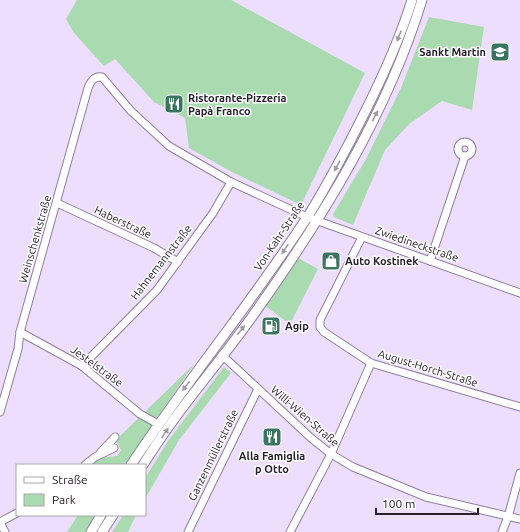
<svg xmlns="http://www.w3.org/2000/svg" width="520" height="532" font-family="Ubuntu,sans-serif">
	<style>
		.green { fill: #aadab0 }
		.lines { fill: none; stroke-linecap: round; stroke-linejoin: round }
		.minor-casing { stroke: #8e7f9d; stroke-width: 9 }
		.major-casing { stroke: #8e7f9d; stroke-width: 11 }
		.minor { stroke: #fff; stroke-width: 7 }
		.major { stroke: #fff; stroke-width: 9 }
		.oneway { fill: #9d9ba0 }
		.labels { text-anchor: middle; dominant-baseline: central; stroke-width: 3; stroke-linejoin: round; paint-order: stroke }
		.poi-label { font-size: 11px; font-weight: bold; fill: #26202c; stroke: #fff; text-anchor: start }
		.street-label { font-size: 11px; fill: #26202c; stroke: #fff }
	</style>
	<rect width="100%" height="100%" fill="#eedefe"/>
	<g class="green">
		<polygon points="77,0 231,0 365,73 301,205 232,172 189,148 185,118 154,102 115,59 104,66 74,33 66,19"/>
		<path d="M413 0H417C395 71 361 138 323 201H321Z"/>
		<polygon points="429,17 484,27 472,110 442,101 409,124 385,150 353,225 334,217 333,214 366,159 401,88"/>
		<polygon points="298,258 318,269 290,324 265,306"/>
		<polygon points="194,364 125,465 91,465 99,458 117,456 121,450 116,440"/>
		<polygon points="224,367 231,373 179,440 145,499 145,478 168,441"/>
		<polygon points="78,515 95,515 85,532 67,532"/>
		<polygon points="123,515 136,515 128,532 112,532"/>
	</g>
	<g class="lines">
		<defs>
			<g id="minor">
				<circle cx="465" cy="149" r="7"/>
				<polyline points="57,203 154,248 178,262"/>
				<polyline points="362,237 320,320 320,327 324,332 371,363 520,407"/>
				<polyline points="430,261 465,156"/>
				<polyline points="20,332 82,366 140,414 158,424"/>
				<polyline points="222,355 311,438 331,454 353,467 426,497 520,519"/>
				<polyline points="82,366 157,290 213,213 231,182"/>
				<path d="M0 412 18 349 20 332 88 88C91 81 94 76 102 77L131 111 169 146 231 182 307 217 520 293"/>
				<polyline points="100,453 115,437"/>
				<polyline points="85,465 95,457 114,448"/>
				<polyline points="0,522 17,513"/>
				<polyline points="0,522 5,532"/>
				<polyline points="188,532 258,389"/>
				<polyline points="290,532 331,454 371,363"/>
				<polyline points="502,532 508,517 520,473"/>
			</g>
			<g id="major">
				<path d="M131 465C188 379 254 300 310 213 330 180 348 146 365 112 383 76 400 39 412 0"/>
				<path d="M143 465C176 411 218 365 254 314 323 217 387 114 422 0"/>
				<polyline points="91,532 101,515"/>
				<polyline points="102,532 113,515"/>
			</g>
		</defs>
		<use href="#minor" class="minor-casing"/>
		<use href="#major" class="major-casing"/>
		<use href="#minor" class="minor"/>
		<use href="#major" class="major"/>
	</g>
	<defs><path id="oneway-solid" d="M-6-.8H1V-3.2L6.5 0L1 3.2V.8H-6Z"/></defs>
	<g class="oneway">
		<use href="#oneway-solid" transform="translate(399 36) rotate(112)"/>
		<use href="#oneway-solid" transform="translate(375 116) rotate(-63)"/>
		<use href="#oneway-solid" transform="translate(337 166) rotate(119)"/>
		<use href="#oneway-solid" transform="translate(285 249) rotate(124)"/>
		<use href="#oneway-solid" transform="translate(241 330) rotate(-52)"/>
		<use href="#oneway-solid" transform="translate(186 386) rotate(127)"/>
		<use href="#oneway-solid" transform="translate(165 433) rotate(-56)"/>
	</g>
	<defs>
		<symbol id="school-square" viewBox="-11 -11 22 22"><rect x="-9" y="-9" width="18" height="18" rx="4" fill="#38745e" stroke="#fff"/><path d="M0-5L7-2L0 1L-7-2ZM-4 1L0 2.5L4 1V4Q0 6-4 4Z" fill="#fff"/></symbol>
		<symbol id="restaurant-square" viewBox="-11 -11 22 22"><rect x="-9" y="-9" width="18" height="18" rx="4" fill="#38745e" stroke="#fff"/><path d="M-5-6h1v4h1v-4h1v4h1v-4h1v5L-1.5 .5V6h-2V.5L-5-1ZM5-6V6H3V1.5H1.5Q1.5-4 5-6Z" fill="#fff"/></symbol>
		<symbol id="shop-square" viewBox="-11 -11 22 22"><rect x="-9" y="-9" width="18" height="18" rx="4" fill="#38745e" stroke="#fff"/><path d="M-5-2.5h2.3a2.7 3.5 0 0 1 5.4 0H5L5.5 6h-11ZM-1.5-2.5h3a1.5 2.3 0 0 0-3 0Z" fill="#fff"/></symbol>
		<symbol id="fuel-square" viewBox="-11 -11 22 22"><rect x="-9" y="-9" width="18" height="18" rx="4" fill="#38745e" stroke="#fff"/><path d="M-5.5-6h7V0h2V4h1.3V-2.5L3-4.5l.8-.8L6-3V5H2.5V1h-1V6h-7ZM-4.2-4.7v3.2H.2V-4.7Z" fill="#fff"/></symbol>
	</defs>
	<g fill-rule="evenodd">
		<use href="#school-square" x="489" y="41" width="22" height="22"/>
		<use href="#restaurant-square" x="163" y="93" width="22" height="22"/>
		<use href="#shop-square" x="320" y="250" width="22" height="22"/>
		<use href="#fuel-square" x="260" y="315" width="22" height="22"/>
		<use href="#restaurant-square" x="261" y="426" width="22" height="22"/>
	</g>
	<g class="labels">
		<g class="poi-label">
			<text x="486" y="52" text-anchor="end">Sankt Martin</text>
			<text x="188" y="98">Ristorante-Pizzeria<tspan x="188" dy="13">Papà Franco</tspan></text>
			<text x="345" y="261">Auto Kostinek</text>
			<text x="285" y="326">Agip</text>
			<text x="272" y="456" text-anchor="middle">Alla Famiglia<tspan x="272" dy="13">p Otto</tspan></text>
		</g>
		<g class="street-label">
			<text transform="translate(123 222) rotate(25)">Haberstraße</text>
			<text transform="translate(279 236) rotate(-56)">Von-Kahr-Straße</text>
			<text transform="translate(35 239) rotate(-74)">Weinschenkstraße</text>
			<text transform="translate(417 244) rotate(19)">Zwiedineckstraße</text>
			<text transform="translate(161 262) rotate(-52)">Hahnemannstraße</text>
			<text transform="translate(97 366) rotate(36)">Jestelstraße</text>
			<text transform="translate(428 368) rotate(17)">August-Horch-Straße</text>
			<text transform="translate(305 416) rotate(41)">Willi-Wien-Straße</text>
			<text transform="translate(213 455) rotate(-64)">Ganzenmüllerstraße</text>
		</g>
	</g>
	<rect x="16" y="464" width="130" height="52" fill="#ffffff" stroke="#a8a6ab"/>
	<rect x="24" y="477" width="20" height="6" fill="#ffffff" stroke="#a8a6ab"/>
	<text x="52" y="484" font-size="12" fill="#26202c">Straße</text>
	<rect x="24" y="494" width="20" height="12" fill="#aadab0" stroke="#a8a6ab"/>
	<text x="52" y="504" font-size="12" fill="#26202c">Park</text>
	<path d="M376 508v6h102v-6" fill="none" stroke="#26202c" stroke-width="2"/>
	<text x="382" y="508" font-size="12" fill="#26202c" stroke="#ffffff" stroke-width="3" paint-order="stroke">100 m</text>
</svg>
